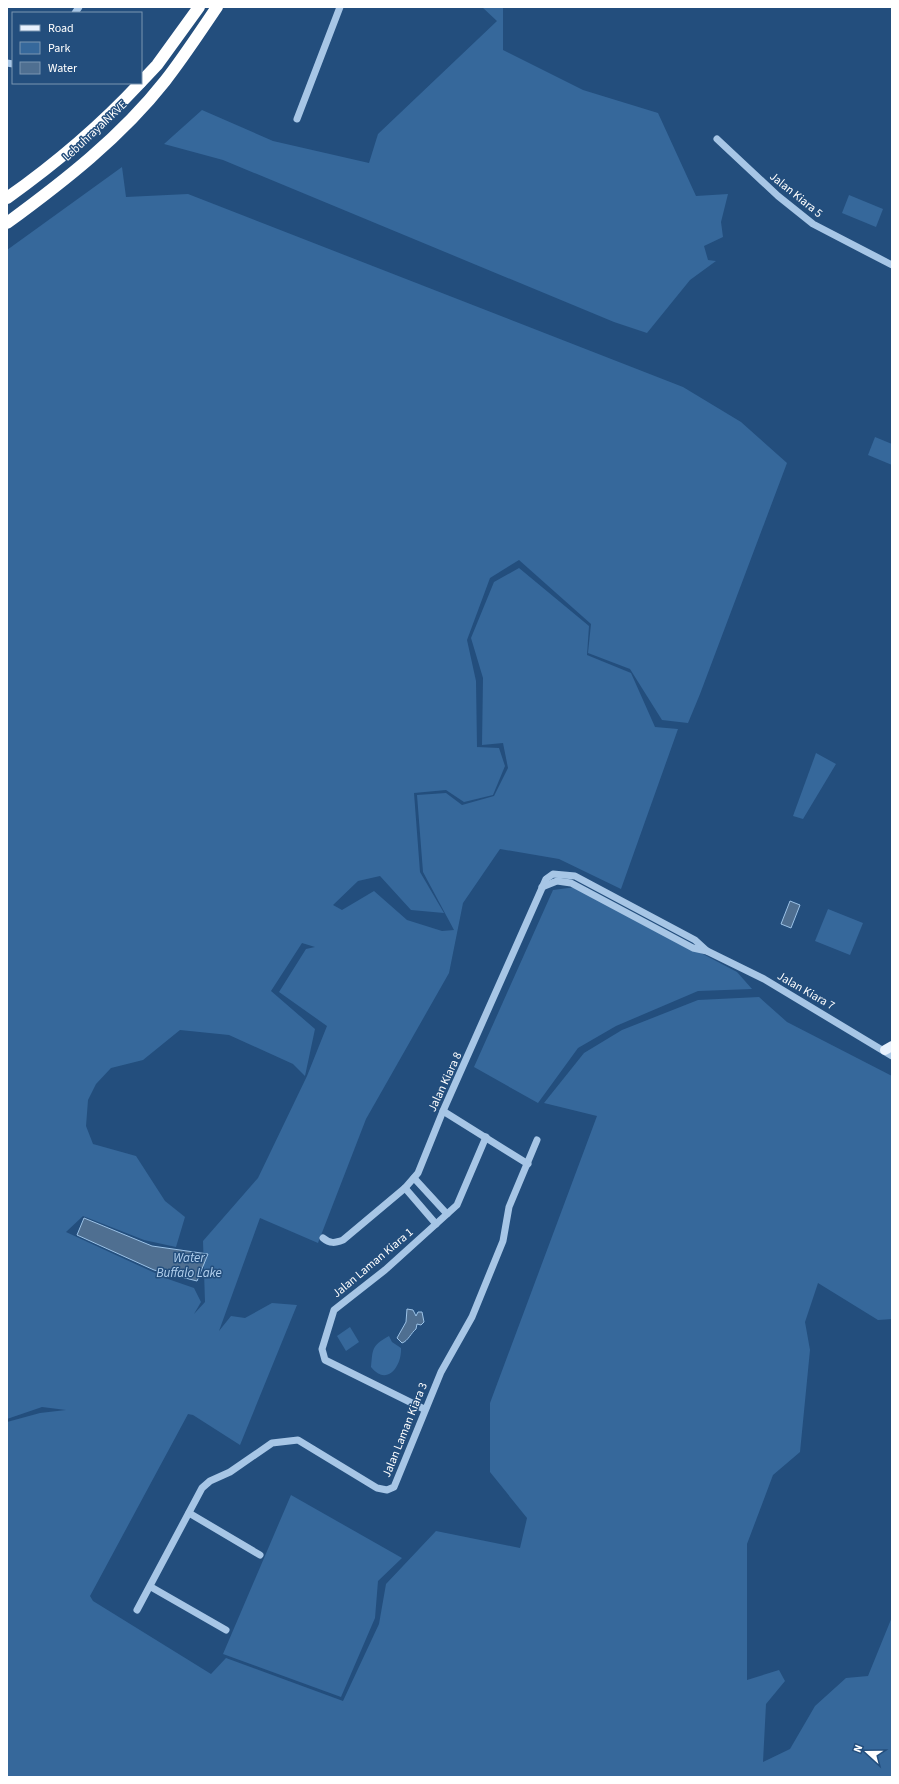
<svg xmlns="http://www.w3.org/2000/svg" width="899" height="1784" font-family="'Source Sans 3',sans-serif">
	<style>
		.green { fill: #36689b; fill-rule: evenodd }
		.water { fill: #4f6f91; stroke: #9bc2e7 }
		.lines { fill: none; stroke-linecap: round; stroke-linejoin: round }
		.minor { stroke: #a7c6e6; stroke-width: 7 }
		.major { stroke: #e8f1fd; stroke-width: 10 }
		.highway { stroke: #fff; stroke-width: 12 }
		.labels { text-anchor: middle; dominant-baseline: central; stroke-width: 3; stroke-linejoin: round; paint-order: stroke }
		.street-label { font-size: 12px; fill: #fff; stroke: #234e7d }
		.water-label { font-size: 13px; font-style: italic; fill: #b2d0ee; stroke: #234e7d }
	</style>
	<rect width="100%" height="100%" fill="#234e7d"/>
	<g class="green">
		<polygon points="482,7 503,7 503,50 583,90 658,113 696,196 728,194 721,222 723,237 704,246 708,260 716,261 690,280 647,333 614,322 223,160 164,144 202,110 273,141 369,163 378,134 497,21"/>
		<path d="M122 167 126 197 188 194 683 387 741 422 787 463 700 694 688 723 662 720 630 669 588 653 591 624 519 560 490 578 467 640 476 681 477 747 499 748 505 766 493 795 464 802 446 790 414 793 420 872 444 913 411 910 380 876 358 881 333 905 342 910 374 891 407 920 442 931 454 930 423 872 417 795 446 793 462 805 494 796 508 768 503 743 482 745 483 678 471 638 494 582 519 568 589 626 587 655 631 673 655 727 678 729 621 889 559 859 500 849 463 903 449 973 366 1119 318 1243 260 1218 219 1331 231 1316 245 1318 272 1303 297 1305 240 1445 193 1415 188 1414 90 1596 93 1601 211 1674 226 1658 343 1701 379 1624 386 1584 436 1531 520 1548 527 1518 490 1472V1403L597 1116 544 1103 584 1053 622 1030 698 1000 759 997 787 1022 892 1076V1319L878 1320 818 1283 805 1322 810 1350 800 1452 773 1475 747 1544V1680L779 1670 785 1681 766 1704 763 1762 790 1749 815 1706 846 1678 868 1676 892 1617V1777H7V1422L40 1413 66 1410 42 1407 7 1419V250ZM302 943 315 947 306 949 279 992 327 1026 307 1076 258 1178 203 1241 205 1302 194 1314 201 1302 194 1288 168 1279 66 1232 83 1216 144 1240 176 1247 185 1217 165 1201 136 1156 93 1144 86 1126 88 1100 96 1084 111 1068 143 1060 180 1030 229 1035 293 1064 305 1076 315 1029 271 991Z"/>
		<polygon points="849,195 883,209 876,227 842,213"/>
		<polygon points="875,437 892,444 892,465 868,455"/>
		<polygon points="816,753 836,764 803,819 793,816"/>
		<polygon points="576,887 737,972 752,989 698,991 616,1026 578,1048 538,1103 474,1067 553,890"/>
		<polygon points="828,909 863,923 850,955 815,941"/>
		<polygon points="350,1327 359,1342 346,1351 337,1336"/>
		<path d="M389 1336 392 1342 401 1348C402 1366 387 1387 371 1367 373 1349 371 1346 389 1336Z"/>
		<polygon points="291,1495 402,1558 378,1581 375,1618 341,1697 223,1654"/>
	</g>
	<g class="water">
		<polygon points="790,901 800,905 791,928 781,924"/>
		<polygon points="84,1218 152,1246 208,1254 197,1281 154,1270 77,1235"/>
		<path d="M407 1309 413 1310 416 1316 418 1312H422L424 1322 421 1325 417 1324 416 1329C411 1333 408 1341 402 1343L397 1338 406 1322Z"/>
	</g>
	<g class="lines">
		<g class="minor">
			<polyline points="75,13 79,7"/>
			<polyline points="7,63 13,64"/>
			<polyline points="297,119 340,7"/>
			<polyline points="717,139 778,196 813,224 892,265"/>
			<polyline points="542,887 557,881 571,883 693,948 707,951 764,979 892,1056"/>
			<polyline points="443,1111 528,1164"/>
			<polyline points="414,1178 447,1214"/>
			<polyline points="405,1188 436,1224"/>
			<path d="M323 1238C330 1244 335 1243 343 1240L405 1188 418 1173 443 1111 546 879 553 874 575 876 695 940 707 951"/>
			<polyline points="424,1409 325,1360 322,1349 334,1310 385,1270 457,1205 486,1137"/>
			<polyline points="189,1513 260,1555"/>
			<polyline points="151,1587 226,1630"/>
			<polyline points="137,1610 202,1488 210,1481 230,1472 272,1443 298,1440 377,1488 387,1490 394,1487 441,1372 472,1317 503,1241 509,1207 537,1140"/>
		</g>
		<polyline class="major" points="885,1050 892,1046"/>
		<g class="highway">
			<polyline points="141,82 157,65 199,7"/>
			<path d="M7 198C55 164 100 126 140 83"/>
			<path d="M7 223C63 182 121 137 165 81 183 58 200 32 217 7"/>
		</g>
	</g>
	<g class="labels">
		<g class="street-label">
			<text transform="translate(95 131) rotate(-43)">Lebuhraya NKVE</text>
			<text transform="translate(796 195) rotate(39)">Jalan Kiara 5</text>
			<text transform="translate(806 991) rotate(30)">Jalan Kiara 7</text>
			<text transform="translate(445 1082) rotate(-65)">Jalan Kiara 8</text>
			<text transform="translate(373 1263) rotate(-40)">Jalan Laman Kiara 1</text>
			<text transform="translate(405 1430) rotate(-68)">Jalan Laman Kiara 3</text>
		</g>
		<g class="water-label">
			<text x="189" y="1258">Water<tspan x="189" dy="15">Buffalo Lake</tspan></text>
		</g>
	</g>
	<rect width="899" height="1784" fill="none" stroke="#ffffff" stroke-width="16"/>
	<rect x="12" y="12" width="130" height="72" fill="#234e7d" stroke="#7b95b1"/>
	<rect x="20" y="25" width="20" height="6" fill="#e8f1fd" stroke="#7b95b1"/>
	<text x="48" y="32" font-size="12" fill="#ffffff">Road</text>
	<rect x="20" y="42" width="20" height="12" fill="#36689b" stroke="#7b95b1"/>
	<text x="48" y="52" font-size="12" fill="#ffffff">Park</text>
	<rect x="20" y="62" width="20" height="12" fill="#4f6f91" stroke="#7b95b1"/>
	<text x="48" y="72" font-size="12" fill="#ffffff">Water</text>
	<g transform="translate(867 1752) rotate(291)" stroke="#234e7d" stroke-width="3" paint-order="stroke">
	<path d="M0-3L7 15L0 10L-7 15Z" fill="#ffffff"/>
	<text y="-6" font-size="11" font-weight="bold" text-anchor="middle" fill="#ffffff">N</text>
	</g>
</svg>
